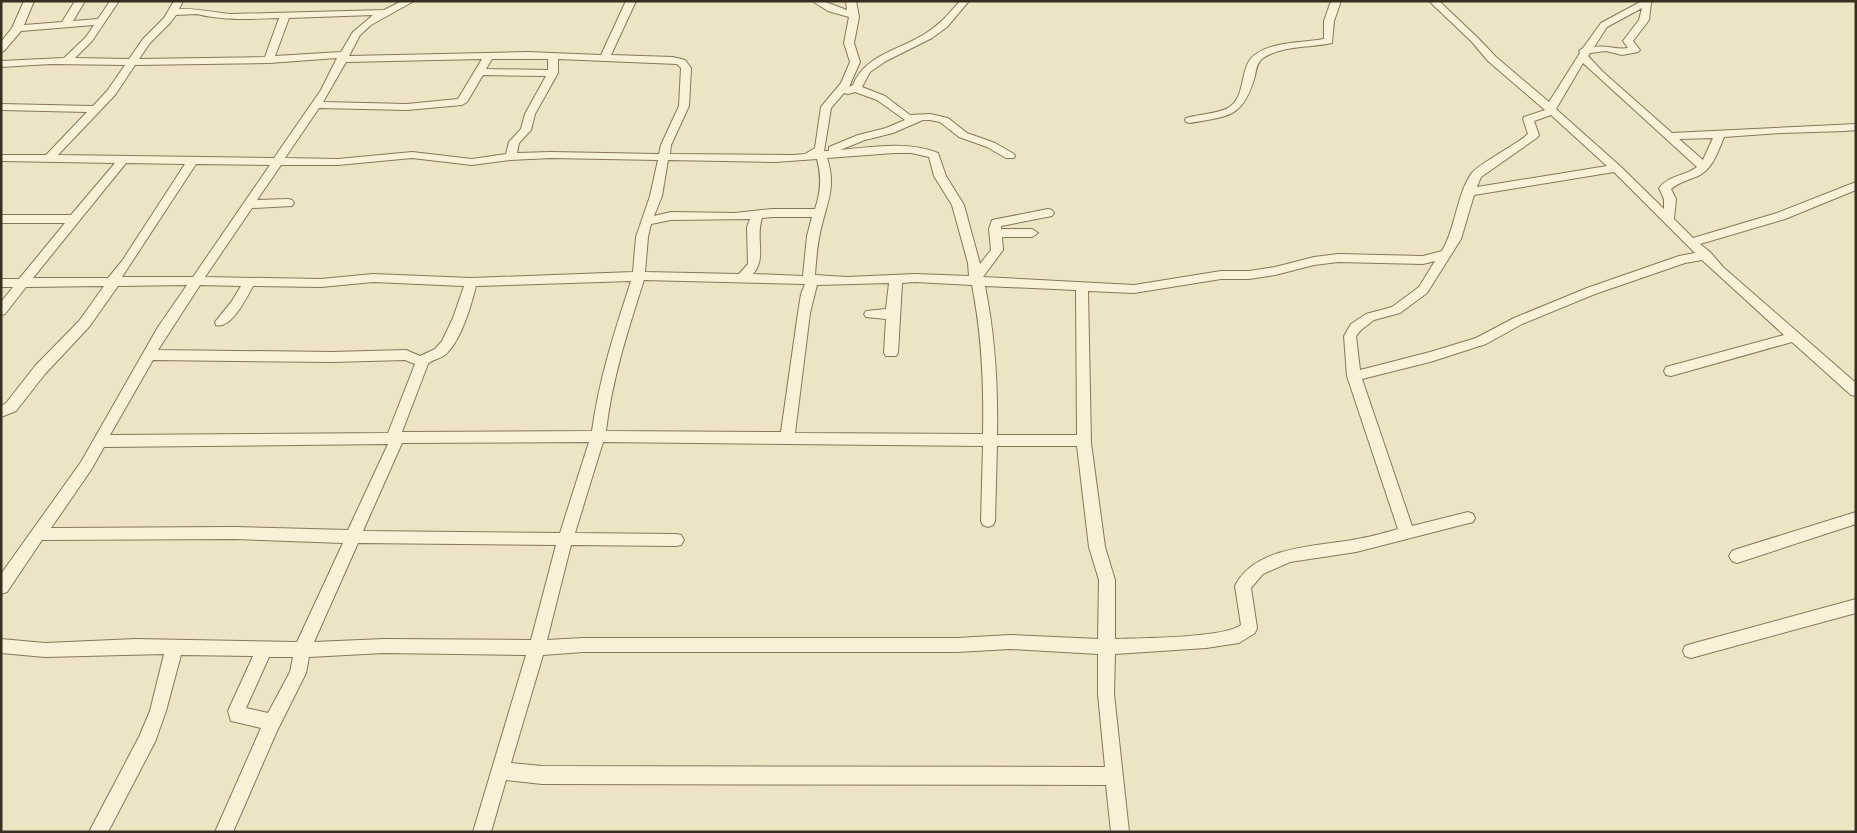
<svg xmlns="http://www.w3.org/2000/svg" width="1857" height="833" font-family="'Roboto Serif',serif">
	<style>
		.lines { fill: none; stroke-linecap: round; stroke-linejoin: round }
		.minor-casing { stroke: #88765a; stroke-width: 2 }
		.minor { fill: #f8f1d7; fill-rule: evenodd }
	</style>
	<rect width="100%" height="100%" fill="#ede4c4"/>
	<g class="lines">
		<defs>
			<g id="minor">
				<path d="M24 1H34L24 25 62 22 75 1H85L73 21 98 19 110 1H119L92 41 75 58 129 59 143 39 164 18 174 1H183L179 9C197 8 214 13 232 14L384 10 402 1H414L371 25 360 35 349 56 527 52 601 55 626 1H636L611 55 673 57 685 60 691 68 689 106 671 145 670 154 793 155 805 154 815 148 821 107 841 83 850 62 844 43 849 17 828 11 812 1H823L847 10 846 1H856L859 17 854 43 860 62 849 87 853 85C865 54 901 50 926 33 940 25 949 13 960 1H969L947 27 932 38 886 61 870 72 862 87 885 96 910 115 930 114 948 118 967 133 995 143 1014 154 1015 156 1014 158H1006L987 147 959 137 940 122 930 120H923L893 133 865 140 840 150C872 147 908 141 938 153L946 176 964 205 980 264 991 250 989 229 992 220 1048 209 1052 210 1054 213 1052 216 1001 226V229H1032L1038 233 1032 237H1002L1003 250 983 277 1134 285 1221 271H1249L1275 267 1314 257 1338 254 1423 256 1442 251C1456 227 1456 197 1471 174 1478 164 1516 145 1528 134L1523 119 1524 117 1545 110 1488 61 1472 42 1429 1H1439L1478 38 1496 57 1549 102 1580 53 1579 51 1583 48 1601 23 1642 1H1653L1651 3 1649 20 1633 41 1640 50 1638 52 1622 55 1606 51 1590 53 1588 56 1603 72 1672 133 1856 124V130L1845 131 1781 133 1724 137C1717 154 1712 172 1693 178 1685 181 1678 183 1671 189L1676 199 1674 219 1693 238 1777 213 1856 182V190L1785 219 1700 244 1710 252 1723 267 1856 383V396L1851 395 1792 342 1671 376 1666 375 1664 371 1666 367 1784 335 1702 260 1685 263 1595 294 1522 324 1486 344 1430 362 1362 379 1412 526 1468 512 1473 514 1475 518 1473 522 1356 552 1290 562 1263 574 1251 588 1257 628 1255 633 1239 643 1206 648 1115 654 1114 694 1129 832H1111L1106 785 542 784 506 780 491 832H473L526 655 384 653 309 657 306 673 277 731 233 832H215L261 728 231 721 228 711 253 656 181 655 166 711 155 742 108 832H89L139 737 150 711 164 654 45 657 1 653V639L45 643 136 639 297 642 343 543 234 539 42 540 7 592 1 594V574L81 462 158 327 187 285 118 286 89 327 45 374 16 411 1 417V406L6 403 35 366 79 321 104 286 26 287 5 314 1 315V302L13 287H1V279H19L65 223H1V215H71L115 163 1 161V155H46L87 112 1 110V104L93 106 107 91 125 65 51 64 1 67V61L64 58 86 37 94 25 21 31 4 51 1 52V42L12 28ZM1642 8 1639 20 1623 41 1628 48C1617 50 1607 45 1594 47L1607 27ZM197 14C225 21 251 19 279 18L265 57 139 59 150 43 171 22 176 15ZM373 15 353 32 341 52 275 56 289 18ZM337 58 321 90 274 158 58 155 115 95 135 65 269 63ZM482 59 458 99 407 104 323 102 346 62ZM492 59H548V70L486 69ZM558 59 677 64 681 68 679 106 661 145 659 154 551 152 517 153 519 143 531 130 535 114 558 73ZM1583 63 1697 167C1685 176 1669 175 1659 188L1664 199V209L1620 166 1556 109ZM483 75 546 76 525 114 521 129 509 142 506 154 472 159 412 152 338 159 285 158 319 108 407 110 462 105 467 102ZM855 92 877 100 905 120 886 128 858 135 829 147V151H824L831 108 844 93 848 94ZM1551 115 1607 166 1477 187 1481 177 1538 137 1539 135 1534 121ZM1713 138 1703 160 1679 139ZM894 153H911L929 157 934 176 952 205 968 263 969 276 915 274 847 277 815 275C816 261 817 247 820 233 826 204 837 188 827 158ZM412 158 472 165 510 160 551 158 658 160 650 196 636 237 633 272 471 278 373 274 321 279 205 277 252 208 292 206 294 203 292 200 288 199 257 200 281 165H338ZM817 159C822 177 821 192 815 209H772L735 213 671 212 654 216 662 196 668 160 775 162ZM126 163 185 164 122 261 108 278H33ZM196 164 270 165 193 277H122ZM1614 172 1695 253 1679 256 1587 288 1514 318 1476 338 1430 352 1360 370 1356 336 1361 330 1374 320 1400 313 1427 293 1461 239 1474 195ZM772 217H812L807 236 803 276 753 274C767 258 755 239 762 218ZM750 219 747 227 748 264 739 274 645 272 648 237 651 224 671 220ZM1435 261 1419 287 1392 307 1366 314 1351 324 1344 336 1347 376 1398 529C1384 533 1370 537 1357 539 1318 547 1255 545 1235 586L1241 625C1224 638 1140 638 1115 639V580L1105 547 1091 443 1088 291 1134 293 1221 279H1249L1275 275 1314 265 1338 262 1423 264ZM644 280 805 284 801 294 798 313 781 432 606 431C612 379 628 330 644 280ZM631 281C615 330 599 379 592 431L402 432 428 364C433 359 440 359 445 355 461 341 471 306 476 286ZM373 282 464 286 453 318 442 341 435 349 420 356 406 350 332 352 158 350 200 285 241 286 232 301 215 322 216 325C231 330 247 297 253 286L321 287ZM915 282 972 285C982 335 984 384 983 434L795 433 810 313 817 285 889 283 886 309 866 311 864 314 866 317 886 319 884 353 886 356H896L898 353 902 283ZM985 286 1076 290 1077 435H997C998 384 995 336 985 286ZM153 360 332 362 405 360 415 364 388 433 110 435ZM589 442 560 533 363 531 402 443ZM603 442 983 446 981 521 983 525 988 527 993 525 995 521 997 446H1077L1089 547 1099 580 1098 639 1010 635 957 638H583L547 640 571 545 676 546 681 545 684 540 681 535 676 534 575 533ZM388 444 348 530 234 527 51 528 91 470 104 447ZM358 543 556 545 531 640 384 639 314 642ZM1010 649 1098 654V694L1105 767 542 766 511 763 543 655 583 652H957ZM269 657H293L290 672 268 713 246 708Z"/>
				<path d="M1331 1H1341L1334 21 1332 43C1311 48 1280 45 1262 59 1257 63 1256 70 1255 76 1243 118 1229 116 1190 123L1186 122 1185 120 1186 118C1200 114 1216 114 1228 108 1248 96 1238 65 1256 54 1275 41 1302 43 1324 39V21Z"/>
				<polygon points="1856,512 1856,524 1737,563 1732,561 1729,556 1732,551 1737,549"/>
				<polygon points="1856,599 1856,613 1691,658 1685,656 1683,651 1685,646 1691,644"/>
			</g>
		</defs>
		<use href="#minor" class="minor-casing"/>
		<use href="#minor" class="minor"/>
	</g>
	<rect width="1857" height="833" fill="none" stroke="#382d1e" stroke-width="5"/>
</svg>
